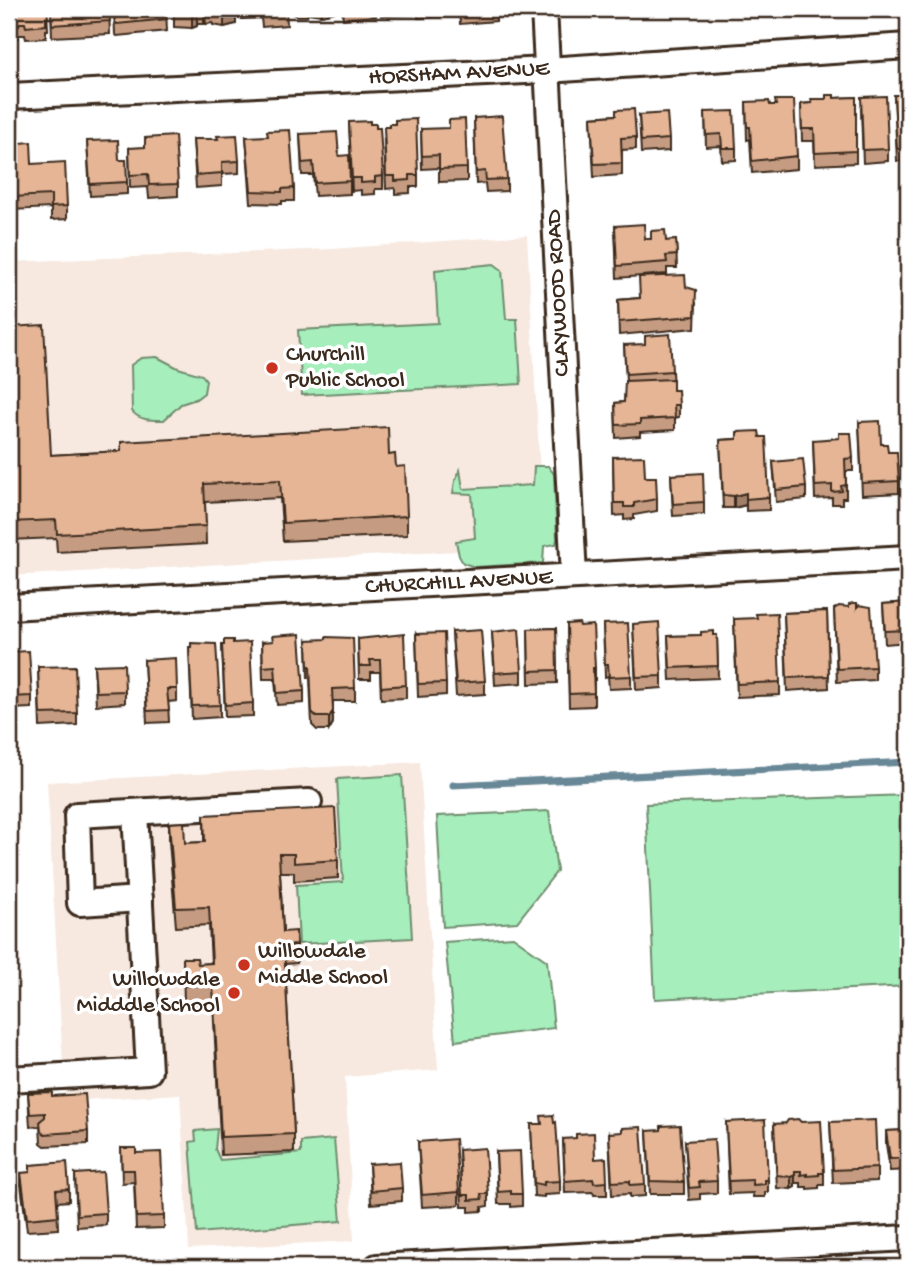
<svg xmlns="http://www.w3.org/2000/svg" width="917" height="1276" font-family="'Gochi Hand',sans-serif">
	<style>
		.built { fill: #f7e9e0 }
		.green { fill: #a6efbd; stroke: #708c6e; stroke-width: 2 }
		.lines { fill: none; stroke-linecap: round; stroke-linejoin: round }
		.stream { stroke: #698897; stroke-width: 7 }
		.minor-casing { stroke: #3b2a1e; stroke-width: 30 }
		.minor { stroke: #fff; stroke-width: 24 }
		.wall { fill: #c59c81; stroke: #3b2a1e; stroke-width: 2 }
		.shaded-wall { fill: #a07f69; stroke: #3b2a1e; stroke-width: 2 }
		.building { fill: #e5b596; stroke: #3b2a1e; stroke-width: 2 }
		.poi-dot { fill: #c8321e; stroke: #fff; stroke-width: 2.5 }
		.labels { text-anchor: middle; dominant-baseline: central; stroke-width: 7; stroke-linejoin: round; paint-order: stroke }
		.street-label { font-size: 23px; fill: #3b2a1e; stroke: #fff }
		.poi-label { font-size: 23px; fill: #3b2a1e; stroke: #fff; text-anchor: start }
	</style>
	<rect width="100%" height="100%" fill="#fff"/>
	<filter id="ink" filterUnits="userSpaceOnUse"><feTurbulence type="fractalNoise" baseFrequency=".0143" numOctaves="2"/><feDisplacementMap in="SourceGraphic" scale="14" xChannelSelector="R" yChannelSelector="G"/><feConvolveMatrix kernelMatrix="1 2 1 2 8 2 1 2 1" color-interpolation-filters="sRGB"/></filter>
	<g filter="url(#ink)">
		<g class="built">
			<polygon points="527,235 544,546 9,576 9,262 331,249"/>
			<polygon points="420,762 438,1070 345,1077 354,1241 189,1249 180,1094 65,1101 47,782"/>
		</g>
		<g class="green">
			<polygon points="494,264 502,270 506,319 517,319 521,384 302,395 298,330 438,323 435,270"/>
			<path d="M157 357 178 368 202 375 206 380 204 393 196 399 181 404 164 420C153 420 139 421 132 411L131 365 141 358Z"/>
			<polygon points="534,466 548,466 554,474 557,539 556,544 544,546 543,563 475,567 463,563 459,556 456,541 475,538 472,494 453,493 455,481 460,470 463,489 533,485"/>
			<polygon points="402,775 412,938 299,944 296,885 343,882 337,779"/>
			<polygon points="908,795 908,986 655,999 646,804"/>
			<polygon points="549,811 557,871 517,922 443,927 437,816"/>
			<polygon points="513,937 547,961 554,1028 455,1041 445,942"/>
			<polygon points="217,1129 215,1149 220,1160 301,1153 301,1142 334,1139 341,1221 197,1233 190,1142 196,1141 195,1131"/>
		</g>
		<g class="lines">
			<polyline class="stream" points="453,785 908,762"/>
			<defs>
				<g id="minor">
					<polyline points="544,9 574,576"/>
					<polyline points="9,96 547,70 908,46"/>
					<polyline points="9,607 908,558"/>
					<polyline points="140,899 80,903 77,815 309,802"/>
					<polyline points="9,1079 149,1071 135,812"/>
					<polyline points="377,1267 908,1238"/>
				</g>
			</defs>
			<use href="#minor" class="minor-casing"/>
			<use href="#minor" class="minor"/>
		</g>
		<g class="wall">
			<polygon points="9,9 47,9 48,30 46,30 46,38 26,39 25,35 19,35 19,38 9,39"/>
			<polygon points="51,9 109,9 110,34 52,37"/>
			<polygon points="114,9 166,9 167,31 117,36 115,34"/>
			<polygon points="174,9 235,9 236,24 224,27 213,25 213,23 206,24 204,10 204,24 197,24 197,26 192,28 174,27"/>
			<polygon points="241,9 286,9 287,25 262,27 261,18 242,19"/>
			<polygon points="293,9 335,9 335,12 321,15 308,13 307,16 298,16 293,14"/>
			<polygon points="342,9 376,9 376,16 343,19"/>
			<polygon points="380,9 414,9 414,15 381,16"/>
			<polygon points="418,9 451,9 451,16 418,18"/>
			<polygon points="459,9 496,9 496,21 460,24"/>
			<polygon points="894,95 908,95 908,161 897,161"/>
			<polygon points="856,97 856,163 815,165 814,141 802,141 801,104 812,103 834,98"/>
			<polygon points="746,102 770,105 776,105 797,156 797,169 752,173 750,139 747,140"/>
			<polygon points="861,110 888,149 888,161 863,163"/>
			<polygon points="705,112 736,148 736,160 722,161 721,146 706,147"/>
			<polygon points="616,115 636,137 636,149 622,150 622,175 594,177 591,117"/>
			<polygon points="639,115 669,139 669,151 641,153"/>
			<polygon points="474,118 507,179 507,191 486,192 485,183 476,184"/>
			<polygon points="349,122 370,124 383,176 383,189 375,189 375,194 361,195 361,190 352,191"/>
			<polygon points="421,129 467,168 467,181 439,182 439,168 422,169"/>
			<polygon points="300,134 339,156 350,181 350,194 315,196 313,175 302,175"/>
			<polygon points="246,137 294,188 294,201 282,201 282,204 251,203"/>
			<polygon points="193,139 239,161 239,173 222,174 222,186 196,188"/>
			<polygon points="384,140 418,175 418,187 410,187 410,193 395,194 395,188 386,189"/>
			<polygon points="87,141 119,160 127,182 127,194 90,196"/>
			<polygon points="9,144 32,164 67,206 67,219 51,220 51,208 11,210 9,178"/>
			<polygon points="129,148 178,184 178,196 149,198 148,187 130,188"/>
			<polygon points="615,226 645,239 666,241 676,240 677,268 667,268 667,274 617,278"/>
			<polygon points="686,287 696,303 695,328 619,335 618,300 639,298"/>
			<polygon points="9,327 51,455 121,451 121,442 389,455 396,467 407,516 407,535 283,541 280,498 205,502 206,544 57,552 56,538 9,540"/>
			<polygon points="624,345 672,371 673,390 679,405 679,417 675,418 675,430 640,432 640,436 616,438 615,403 624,402 626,381"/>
			<polygon points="859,422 888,452 899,481 899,493 862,495"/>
			<polygon points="760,437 769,497 769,510 746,511 746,505 734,508 723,508 720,440"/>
			<polygon points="813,440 853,458 853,471 846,471 846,498 842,498 842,504 832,504 832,498 815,499"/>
			<polygon points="613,457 645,477 657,499 657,511 634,515 634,519 624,520 624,515 614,516"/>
			<polygon points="773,462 806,487 806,499 776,502"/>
			<polygon points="671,475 704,502 704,514 673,516"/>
			<polygon points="908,602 908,642 885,644 883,604"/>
			<polygon points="857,608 875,667 875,680 837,682 834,609"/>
			<polygon points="827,611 829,688 787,691 784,613"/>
			<polygon points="734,619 780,682 780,695 737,697"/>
			<polygon points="567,624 580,626 595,668 595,680 594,680 594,706 569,707"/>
			<polygon points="603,624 631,676 631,688 609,689 608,676 605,677"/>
			<polygon points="633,624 662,676 662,688 636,690"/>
			<polygon points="556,628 557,683 529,684 528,629"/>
			<polygon points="452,632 485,681 485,694 456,696"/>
			<polygon points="492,632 522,671 522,683 495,685"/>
			<polygon points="416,634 446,683 446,695 418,697"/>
			<polygon points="717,635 718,678 670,680 668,636"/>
			<polygon points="358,639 406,685 406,698 381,699 380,672 371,672 371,679 359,679"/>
			<polygon points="307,640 355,688 355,701 333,701 333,723 329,730 317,730 312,725 310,678 308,678"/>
			<polygon points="262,642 304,691 304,703 277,705 275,679 263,679"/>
			<polygon points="9,643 11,652 32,696 32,708 9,709"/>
			<polygon points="233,643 253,703 253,716 225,717 222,645"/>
			<polygon points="189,647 191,647 220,705 220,717 192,719"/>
			<polygon points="144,660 177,689 177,701 168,702 169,722 147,723"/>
			<polygon points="94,665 125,691 125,703 96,705"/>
			<polygon points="38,667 77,713 77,725 40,727"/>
			<polygon points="204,815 338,860 338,878 294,881 294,872 280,872 283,932 297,945 297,963 285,964 294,1134 294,1152 221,1155 213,1003 184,1005 183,958 198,964 211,963 209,925 176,927 169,841 169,823 185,843 204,842"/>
			<polygon points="28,1093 52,1096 88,1131 88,1144 45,1146 41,1143 40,1126 30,1127"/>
			<polygon points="726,1122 768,1180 768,1192 765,1192 765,1197 753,1197 753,1193 729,1194"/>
			<polygon points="830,1122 877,1168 877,1181 833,1183"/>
			<polygon points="531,1124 560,1181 560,1194 544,1195 544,1197 534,1196"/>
			<polygon points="774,1124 824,1173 824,1185 819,1185 819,1188 807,1189 807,1187 801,1187 801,1183 795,1183 795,1187 791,1189 777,1188"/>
			<polygon points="908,1130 908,1170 890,1171 886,1144 886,1131"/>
			<polygon points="647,1131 684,1182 684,1194 650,1194"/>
			<polygon points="609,1133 645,1184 645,1196 630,1197 630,1194 612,1195"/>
			<polygon points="563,1139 595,1159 607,1182 607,1195 594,1195 593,1192 565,1193"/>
			<polygon points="685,1141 717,1181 717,1193 700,1194 700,1199 689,1200"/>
			<polygon points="418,1142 459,1192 459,1205 422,1207"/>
			<polygon points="121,1148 136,1153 164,1216 164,1228 136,1229 134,1182 122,1183"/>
			<polygon points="459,1150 488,1194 488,1206 482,1207 482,1211 469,1212 469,1207 462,1207"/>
			<polygon points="496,1152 522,1194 522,1206 511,1207 511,1204 498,1204"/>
			<polygon points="369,1164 402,1188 402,1201 371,1204"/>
			<polygon points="21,1173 69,1189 69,1201 57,1202 58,1229 27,1231 21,1185"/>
			<polygon points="75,1174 106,1213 106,1225 77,1227"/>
		</g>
		<g class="shaded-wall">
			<polygon points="321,9 335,9 335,12 321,15"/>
			<polygon points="236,11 236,24 224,27 224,15"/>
			<polygon points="197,14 197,26 192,28 192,15"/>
			<polygon points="746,493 746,505 734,508 734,496"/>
			<polygon points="333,711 333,723 329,730 329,717"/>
			<polygon points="795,1175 795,1187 791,1189 791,1177"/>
		</g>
		<g class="building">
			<polygon points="9,9 47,9 48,18 46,18 46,25 26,27 25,23 19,23 19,26 9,26"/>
			<polygon points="51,9 109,9 110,21 52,25"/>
			<polygon points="114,9 166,9 167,19 117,24 115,22"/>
			<polygon points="174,9 204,9 204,11 196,11 197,14 192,15 174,15"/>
			<polygon points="205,9 235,9 236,11 224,15 213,13 213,11 206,11"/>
			<polygon points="261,9 286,9 287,13 262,14"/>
			<polygon points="460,9 496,9 460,11"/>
			<polygon points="826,95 834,95 834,98 856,97 856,151 815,153 814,129 802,129 801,104 812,103 811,99 826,99"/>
			<polygon points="894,95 908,95 908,148 897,149"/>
			<polygon points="886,96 888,149 863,150 861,97"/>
			<polygon points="775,100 794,100 797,156 752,161 750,127 747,127 746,102 769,101 770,105 776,105"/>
			<polygon points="634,109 636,137 621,138 622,163 594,164 591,117 616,115 616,110"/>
			<polygon points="734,111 736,148 722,148 721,134 706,135 705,112"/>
			<polygon points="667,113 669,139 641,141 639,115"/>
			<polygon points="502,116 507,179 486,180 485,171 476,172 474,118"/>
			<polygon points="416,119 418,175 410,175 410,180 395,181 395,176 386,176 384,127 389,127 389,124 395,124 395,120"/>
			<polygon points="465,119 467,168 439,169 439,155 422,156 421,129 449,128 449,120"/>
			<polygon points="370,121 370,124 376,124 376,128 380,128 383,176 375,177 375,182 361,183 361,178 352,178 349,122"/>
			<polygon points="290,130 294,188 282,189 282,192 251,191 246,137 268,136 267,131"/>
			<polygon points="337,132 339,156 349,155 350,181 315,183 313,162 302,163 300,134"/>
			<polygon points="237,135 239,161 222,162 222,173 196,175 193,139 218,139 217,136"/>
			<polygon points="175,136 178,184 149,185 148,174 130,175 129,148 145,147 145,138"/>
			<polygon points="118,140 119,160 126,160 127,182 90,184 87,141"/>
			<polygon points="31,142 32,164 65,162 67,206 51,207 51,195 11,197 9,144"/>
			<polygon points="644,224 645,239 651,239 651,231 665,230 666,241 676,240 677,255 666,256 667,262 617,266 615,226"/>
			<polygon points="685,275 686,287 696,290 695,316 619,322 618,300 640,298 639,277"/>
			<polygon points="44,325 51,455 121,451 121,442 388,427 389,455 395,454 396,467 405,466 407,516 283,523 280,480 204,484 206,526 57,534 56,520 9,522 9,327"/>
			<polygon points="670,334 672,371 626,374 624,345 645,344 645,336"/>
			<polygon points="673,379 673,390 678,390 679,405 674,405 675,418 640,420 640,424 616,425 615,403 624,402 625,381"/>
			<polygon points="880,421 881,444 887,444 888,452 897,452 899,481 862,483 859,422"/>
			<polygon points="759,431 760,437 766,437 769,497 746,499 746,493 734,496 723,495 720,440 737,439 737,432"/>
			<polygon points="839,433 851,433 853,458 845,459 846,485 841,486 842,491 832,492 832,485 815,486 813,440 839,438"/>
			<polygon points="644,456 645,477 656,477 657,499 634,503 634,507 624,507 624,503 614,503 613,457"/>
			<polygon points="803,459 806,487 776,490 773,462"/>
			<polygon points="703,473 704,502 673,504 671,475"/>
			<polygon points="908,602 908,630 885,631 883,604"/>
			<polygon points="853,603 857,603 857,608 859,605 871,607 875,667 837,669 834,609 839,606 849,607 849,604"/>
			<polygon points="827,611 829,676 787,678 784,613"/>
			<polygon points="777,613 780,682 737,684 734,619 757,618 756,614"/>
			<polygon points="659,622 662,676 636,677 633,624"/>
			<polygon points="579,623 580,626 593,625 595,668 593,668 594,693 569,694 567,624"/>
			<polygon points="628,623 631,676 609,677 608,664 605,664 603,624"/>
			<polygon points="556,628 557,670 529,671 528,629"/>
			<polygon points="519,629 522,671 495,673 492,632"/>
			<polygon points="481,630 485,681 456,683 452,632"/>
			<polygon points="714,631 714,635 717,635 718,666 670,668 668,636 701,635 701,632"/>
			<polygon points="444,633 446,683 418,684 416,634"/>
			<polygon points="300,634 304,691 277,693 275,666 263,667 262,642 273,641 272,636"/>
			<polygon points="404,634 406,685 381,687 380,660 370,660 371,666 359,666 358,639"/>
			<polygon points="326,637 353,638 355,688 332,689 333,711 329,717 317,717 312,712 310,666 308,666 307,640 326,639"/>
			<polygon points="224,640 233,640 233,643 250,642 253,703 225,705 222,645 224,645"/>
			<polygon points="9,643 11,643 11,652 29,651 32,696 9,697"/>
			<polygon points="191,643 216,644 220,705 192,706 189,647 191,647"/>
			<polygon points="176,658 177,689 167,689 169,710 147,711 144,660"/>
			<polygon points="124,664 125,691 96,692 94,665"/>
			<polygon points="75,666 77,713 40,714 38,667"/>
			<polygon points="335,808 338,860 294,863 294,854 279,854 283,932 296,931 297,945 284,946 294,1134 221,1137 213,985 184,986 183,958 197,958 198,964 212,963 209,907 176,908 169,823 184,822 185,843 205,842 204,815"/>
			<polygon points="52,1092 52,1096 85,1094 88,1131 45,1134 41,1131 40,1121 45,1117 45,1113 30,1114 28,1093"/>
			<polygon points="553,1115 554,1123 556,1122 560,1181 544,1182 544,1185 534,1183 531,1124 542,1124 541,1116"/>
			<polygon points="798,1119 801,1122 821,1121 824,1173 819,1173 819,1175 807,1176 807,1174 801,1175 801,1171 795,1171 795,1175 791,1177 777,1175 774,1124 786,1123 788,1120"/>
			<polygon points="765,1120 768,1180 765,1180 765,1184 753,1185 753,1180 729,1181 726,1122"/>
			<polygon points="875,1120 877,1168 833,1170 830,1122"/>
			<polygon points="680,1125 684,1182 650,1181 647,1131 661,1130 661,1126"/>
			<polygon points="641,1127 645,1184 630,1185 630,1181 612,1182 609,1133 622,1132 622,1128"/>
			<polygon points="908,1130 908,1158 890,1159 886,1131"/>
			<polygon points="594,1133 595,1159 606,1158 607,1182 594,1183 593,1179 565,1181 563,1139 576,1138 576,1134"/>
			<polygon points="455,1139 459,1192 422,1195 418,1142"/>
			<polygon points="714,1139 717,1181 699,1182 700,1187 689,1188 685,1141"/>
			<polygon points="121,1148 136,1148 136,1153 161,1152 164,1216 136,1217 134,1170 122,1170"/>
			<polygon points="485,1148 488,1194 481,1194 482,1199 469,1200 469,1195 462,1195 459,1150"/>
			<polygon points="520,1151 522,1194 511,1194 511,1191 498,1192 496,1152"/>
			<polygon points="67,1162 69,1189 56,1190 58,1216 27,1219 21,1173 30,1172 30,1165"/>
			<polygon points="400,1162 402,1188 371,1191 369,1164"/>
			<polygon points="103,1172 106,1213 77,1215 75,1174"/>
		</g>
	</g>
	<g class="poi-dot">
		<circle cx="272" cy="368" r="7"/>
		<circle cx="244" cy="965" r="7"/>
		<circle cx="234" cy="993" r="7"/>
	</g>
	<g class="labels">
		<g class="street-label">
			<text transform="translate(459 74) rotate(-3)">HORSHAM AVENUE</text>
			<text transform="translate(559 293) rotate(-93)">CLAYWOOD ROAD</text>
			<text transform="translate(459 583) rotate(-3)">CHURCHILL AVENUE</text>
		</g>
		<g class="poi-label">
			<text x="286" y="355">Churchill<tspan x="286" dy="26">Public School</tspan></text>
			<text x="258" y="952">Willowdale<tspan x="258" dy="26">Middle School</tspan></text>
			<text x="220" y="980" text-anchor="end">Willowdale<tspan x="220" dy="26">Midddle School</tspan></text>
		</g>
	</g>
	<rect width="917" height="1276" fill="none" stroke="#fff" stroke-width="35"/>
	<rect x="18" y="18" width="882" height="1241" fill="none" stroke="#3b2a1e" stroke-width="2.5" filter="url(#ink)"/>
</svg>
